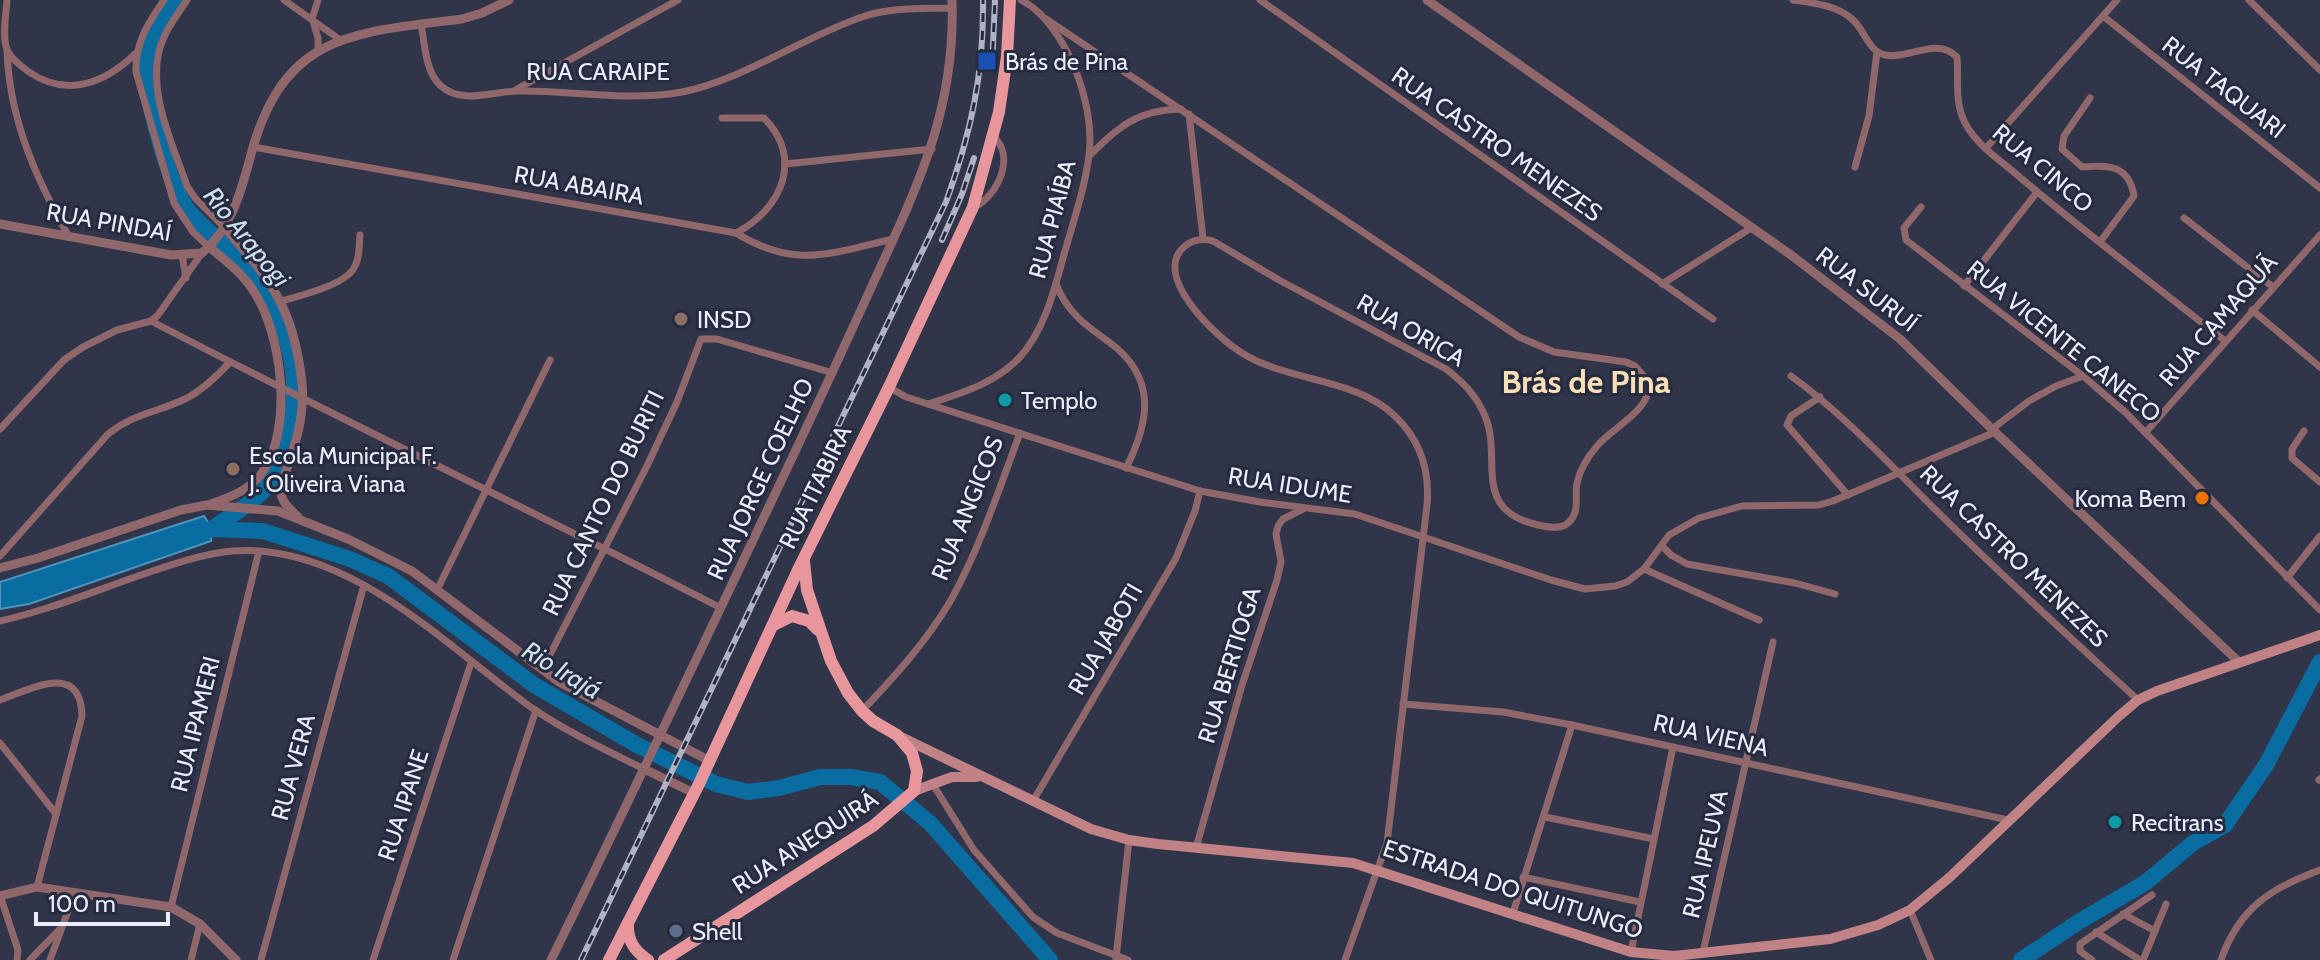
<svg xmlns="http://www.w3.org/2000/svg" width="2320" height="960" font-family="Cabin,sans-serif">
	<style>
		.water { fill: #0a6da2; stroke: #4d93bd; stroke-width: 2 }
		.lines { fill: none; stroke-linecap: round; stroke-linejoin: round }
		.river { stroke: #0a6da2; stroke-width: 16 }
		.minor { stroke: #90676a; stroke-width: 7 }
		.tertiary { stroke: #90676a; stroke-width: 9 }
		.secondary { stroke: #c18286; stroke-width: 10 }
		.primary { stroke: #e7969b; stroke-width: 12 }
		.rail-casing { stroke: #afb3c3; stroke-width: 6 }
		.rail { stroke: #262b3f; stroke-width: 3; stroke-dasharray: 9; stroke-linecap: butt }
		.transit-dot { fill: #1a4fb4; stroke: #262b3f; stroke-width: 3 }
		.education-dot { fill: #8d6e63; stroke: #262b3f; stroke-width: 3 }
		.culture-dot { fill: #0f9aa8; stroke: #262b3f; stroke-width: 3 }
		.food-dot { fill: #e8710a; stroke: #262b3f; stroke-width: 3 }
		.service-dot { fill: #5c6f8a; stroke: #262b3f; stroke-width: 3 }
		.labels { text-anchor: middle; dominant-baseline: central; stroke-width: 6; stroke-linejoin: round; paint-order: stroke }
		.poi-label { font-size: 24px; fill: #eaedfb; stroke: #262b3f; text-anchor: start }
		.street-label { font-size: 24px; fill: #eaedfb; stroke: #262b3f }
		.water-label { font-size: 26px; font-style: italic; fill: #cee1f0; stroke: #262b3f }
		.district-label { font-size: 32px; font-weight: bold; fill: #f9dfb7; stroke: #262b3f }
	</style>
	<rect width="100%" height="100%" fill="#30354a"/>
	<polygon class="water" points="204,516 212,529 211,541 29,604 0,609 0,582"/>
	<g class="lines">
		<g class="river">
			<path d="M176 0C162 19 147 40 146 65 145 98 168 183 188 210 207 234 235 250 253 274 293 329 307 392 281 456 276 469 271 484 261 493 247 507 228 517 212 529"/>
			<polyline points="191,535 212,529 263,531 350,559 388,576 534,685 637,745 716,784 748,792 779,788 820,777 851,777 880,782 930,823 1050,960"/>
			<polyline points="2021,960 2080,921 2145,883 2193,843 2225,825 2266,765 2320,662"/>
		</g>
		<g class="minor">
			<path d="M7 0C6 14 2 36 7 50 11 58 22 67 29 72 67 98 105 83 135 54"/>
			<path d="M164 0C148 23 135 43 136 72L174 203 193 232 209 247"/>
			<path d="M187 0C177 15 165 30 160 48 147 92 173 145 187 186L195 198 224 227"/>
			<polyline points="284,0 339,39"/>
			<polyline points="1260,0 1713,319"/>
			<path d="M1793 0C1813 3 1836 5 1852 19 1865 30 1868 51 1885 55 1909 60 1936 36 1957 57 1959 81 1954 101 1965 123 1977 146 2003 162 2022 179 2088 235 2157 287 2224 340"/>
			<polyline points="2249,0 2320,70"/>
			<polyline points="2103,16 2320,188"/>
			<polyline points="312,19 318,0"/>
			<path d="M1046 19 1519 337 1554 352 1626 362 1635 366 1648 381C1654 409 1614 426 1598 445 1589 455 1580 469 1577 483 1574 496 1581 512 1568 523 1561 530 1547 527 1538 525 1470 510 1503 458 1485 416 1476 395 1463 382 1446 369L1279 280 1213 241C1202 238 1193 239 1184 247 1151 276 1217 338 1242 353 1288 382 1354 377 1395 416 1420 440 1430 471 1427 505L1387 843 1345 960"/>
			<polyline points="313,21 318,38 318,50"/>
			<path d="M421 24C425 44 425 72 441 86 462 105 493 91 518 91 571 90 629 102 682 92 745 79 801 38 862 17 890 7 922 9 952 8"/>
			<path d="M7 50C9 117 35 177 68 235"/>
			<polyline points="517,89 678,0"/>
			<path d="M2090 98 2064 136 2062 149 2082 167C2107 165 2129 164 2134 196L2100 242"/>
			<polyline points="1189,114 1203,238"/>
			<path d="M722 118H764C804 158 782 209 736 233"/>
			<path d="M253 147 736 233C796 270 830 253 893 239"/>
			<polyline points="1986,148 2117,0"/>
			<path d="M1090 155C1120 126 1137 110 1181 109"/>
			<polyline points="785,164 932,149"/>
			<polyline points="1855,167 1869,116 1877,52"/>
			<path d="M975 207C998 195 1016 156 993 136"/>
			<polyline points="1921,207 1904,228 1906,240 2083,376 2126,413 2320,610"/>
			<polyline points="2184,218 2273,287"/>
			<polyline points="182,255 186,278"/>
			<path d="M1056 284C1067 312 1085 325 1109 342 1157 377 1150 421 1126 468"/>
			<polyline points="1662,284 1751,228"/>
			<polyline points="1964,286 2037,192"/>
			<path d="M282 301C301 295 347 285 355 266 360 257 359 245 360 235"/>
			<polyline points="2252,310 2320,367"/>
			<path d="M151 321C339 419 531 510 721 608"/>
			<path d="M1791 376C1850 419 1898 474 1951 525 2012 585 2075 642 2138 700"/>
			<polyline points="889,387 906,397 928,404 1200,491 1260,502 1355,514 1551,580 1585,589 1615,586 1627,582 1644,569 1669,535 1699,518 1742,506 1819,505 1833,501 1995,432"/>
			<polyline points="1820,397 1791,416 1787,425 1848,495"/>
			<path d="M928 404C961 393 995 384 1020 357 1046 328 1055 287 1065 251 1074 220 1085 187 1089 155 1096 106 1066 23 1021 0"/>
			<polyline points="0,429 64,360 83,347 117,330 151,321 158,315 202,253"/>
			<polyline points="1992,429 2029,401 2056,386 2083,376"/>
			<polyline points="2304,431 2292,449 2292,458 2320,482"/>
			<polyline points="2146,432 2320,235"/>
			<polyline points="1662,546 1671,555 1687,564 1795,583 1835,594"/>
			<path d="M0 556 108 434C136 412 157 413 187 398 204 389 217 376 230 362"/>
			<polyline points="1644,569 1759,620"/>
			<polyline points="2287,578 2320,536"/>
			<polyline points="437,590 550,360"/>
			<path d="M0 621C49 610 97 590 144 574 173 564 202 554 232 551 348 542 446 646 532 708 567 732 606 750 644 769"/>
			<polyline points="542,670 646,468 677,402 701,339 717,339 833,373"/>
			<path d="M0 700C31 689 81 661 82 716L37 887"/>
			<polyline points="1403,704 1503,712 1572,725 2008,820"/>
			<path d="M862 711C895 676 927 641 951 600 980 548 999 489 1020 433"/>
			<polyline points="0,743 56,814"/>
			<polyline points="2319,780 2320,779"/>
			<polyline points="932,783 974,850 1033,917 1057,933 1128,960"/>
			<polyline points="1033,801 1176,558 1195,511 1200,491"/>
			<polyline points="1545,817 1654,839"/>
			<polyline points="1196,848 1242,685 1277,580 1281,562 1276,534 1278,526 1283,519 1303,509"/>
			<polyline points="1523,877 1640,902"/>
			<polyline points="0,895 18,950 17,960"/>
			<polyline points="171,907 259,551"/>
			<polyline points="1910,910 1931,960"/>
			<polyline points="1513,913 1572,725"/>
			<polyline points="2123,914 2155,931"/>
			<polyline points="2096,932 2140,960"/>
			<polyline points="1631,952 1673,747"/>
			<polyline points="1703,952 1773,642"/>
			<polyline points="1116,958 1129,840"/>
			<polyline points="30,960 60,929"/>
			<polyline points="50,960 75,892"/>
			<polyline points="191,960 200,924"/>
			<polyline points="261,960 364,585"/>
			<polyline points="373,960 471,663"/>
			<polyline points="453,960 536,710"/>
			<polyline points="2092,960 2080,951 2080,944 2152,895"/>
			<polyline points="2143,960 2166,904"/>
			<path d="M2221 960C2239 908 2271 888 2320 870"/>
		</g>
		<g class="tertiary">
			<polyline points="1427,0 1791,255 1900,339 1995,432 2239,662"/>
			<path d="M0 224 171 255 202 253C230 230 240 195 249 162 281 34 348 33 462 19L482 13 509 0"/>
			<path d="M224 227C272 281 294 309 302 383 304 405 300 429 293 450 290 463 281 479 281 492 281 502 291 510 298 517"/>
			<path d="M209 247C225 260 242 273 253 290 282 333 294 428 262 473 250 490 230 497 211 504"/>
			<polyline points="0,568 38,558 181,510 207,505 278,511 348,539 412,571 559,682 710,761"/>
			<polyline points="644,769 694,793"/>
			<polyline points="0,896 37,887 171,907 200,924 236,960"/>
			<path d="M551 960C627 806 700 651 774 496 807 427 839 358 871 288 916 189 956 112 952 0"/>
		</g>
		<g class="secondary">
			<polyline points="899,736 1091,829 1129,840 1158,844 1353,863 1631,952 1674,956 1830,939 1878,925 1910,910 1950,877 2119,716 2138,700 2157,691 2320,635"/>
			<polyline points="914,791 952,777 977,777"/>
		</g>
		<g class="primary">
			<polyline points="772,626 792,616 809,621 818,630"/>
			<path d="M628 923C627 940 634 951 648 960"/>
			<polyline points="609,960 698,786 798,570 889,387 973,207 999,112 1007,56 1010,0"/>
			<polyline points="664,960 873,826 914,791 917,771 912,753 897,735 873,721 862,711 848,693 831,661 807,590 804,561"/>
		</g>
		<defs>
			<g id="rail">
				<polyline points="992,68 995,0"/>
				<polyline points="942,240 962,194 974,158"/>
				<path d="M581 960 946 202C971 133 984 74 983 0"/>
			</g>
		</defs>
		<use href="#rail" class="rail-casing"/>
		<use href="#rail" class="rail"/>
	</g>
	<rect class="transit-dot" x="977" y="51" width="20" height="20" rx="4"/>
	<g class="education-dot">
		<circle cx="681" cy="319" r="8"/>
		<circle cx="233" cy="469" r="8"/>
	</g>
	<g class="culture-dot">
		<circle cx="1005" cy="400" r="8"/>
		<circle cx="2115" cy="822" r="8"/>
	</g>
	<circle class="food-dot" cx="2202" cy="498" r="8"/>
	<circle class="service-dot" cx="676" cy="931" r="8"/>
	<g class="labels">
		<g class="poi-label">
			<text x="1005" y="61">Brás de Pina</text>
			<text x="697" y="319">INSD</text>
			<text x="1021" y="400">Templo</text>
			<text x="249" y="455">Escola Municipal F.<tspan x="249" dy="28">J. Oliveira Viana</tspan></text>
			<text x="2186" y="498" text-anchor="end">Koma Bem</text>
			<text x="2131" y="822">Recitrans</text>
			<text x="692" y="931">Shell</text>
		</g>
		<g class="street-label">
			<text x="598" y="71">RUA CARAIPE</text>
			<text transform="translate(2224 87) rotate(38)">RUA TAQUARI</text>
			<text transform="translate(1497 144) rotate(35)">RUA CASTRO MENEZES</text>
			<text transform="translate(2043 168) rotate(40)">RUA CINCO</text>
			<text transform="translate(579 185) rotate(10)">RUA ABAIRA</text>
			<text transform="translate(1052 219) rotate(-75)">RUA PIAÍBA</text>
			<text transform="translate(109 222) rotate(10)">RUA PINDAÍ</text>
			<text transform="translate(1867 289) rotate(38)">RUA SURUÍ</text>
			<text transform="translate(2218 320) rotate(-49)">RUA CAMAQUÃ</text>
			<text transform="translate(1411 330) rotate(30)">RUA ORICA</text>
			<text transform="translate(2064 341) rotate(39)">RUA VICENTE CANECO</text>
			<text transform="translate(760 479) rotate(-65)">RUA JORGE COELHO</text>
			<text transform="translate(1290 485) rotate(9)">RUA IDUME</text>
			<text transform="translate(815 487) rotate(-64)">RUA ITABIRA</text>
			<text transform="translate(603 503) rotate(-64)">RUA CANTO DO BURITI</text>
			<text transform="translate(967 508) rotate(-68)">RUA ANGICOS</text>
			<text transform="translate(2014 556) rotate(44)">RUA CASTRO MENEZES</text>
			<text transform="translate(1105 639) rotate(-60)">RUA JABOTI</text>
			<text transform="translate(1229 665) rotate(-73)">RUA BERTIOGA</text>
			<text transform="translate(195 724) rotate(-76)">RUA IPAMERI</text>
			<text transform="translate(1711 735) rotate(13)">RUA VIENA</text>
			<text transform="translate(293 767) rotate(-75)">RUA VERA</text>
			<text transform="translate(403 805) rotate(-72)">RUA IPANE</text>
			<text transform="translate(805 842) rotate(-33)">RUA ANEQUIRÁ</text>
			<text transform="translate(1705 854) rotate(-77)">RUA IPEUVA</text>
			<text transform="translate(1513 889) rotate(18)">ESTRADA DO QUITUNGO</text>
		</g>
		<g class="water-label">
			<text transform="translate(247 237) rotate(51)">Rio Arapogi</text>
			<text transform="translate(562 670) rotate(31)">Rio Irajá</text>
		</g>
		<g class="district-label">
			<text x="1586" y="381">Brás de Pina</text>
		</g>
	</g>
	<path d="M36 912v12h132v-12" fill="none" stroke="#eaedfb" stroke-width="4"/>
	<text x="48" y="912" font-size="24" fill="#eaedfb" stroke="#262b3f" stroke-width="6" paint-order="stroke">100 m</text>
</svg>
